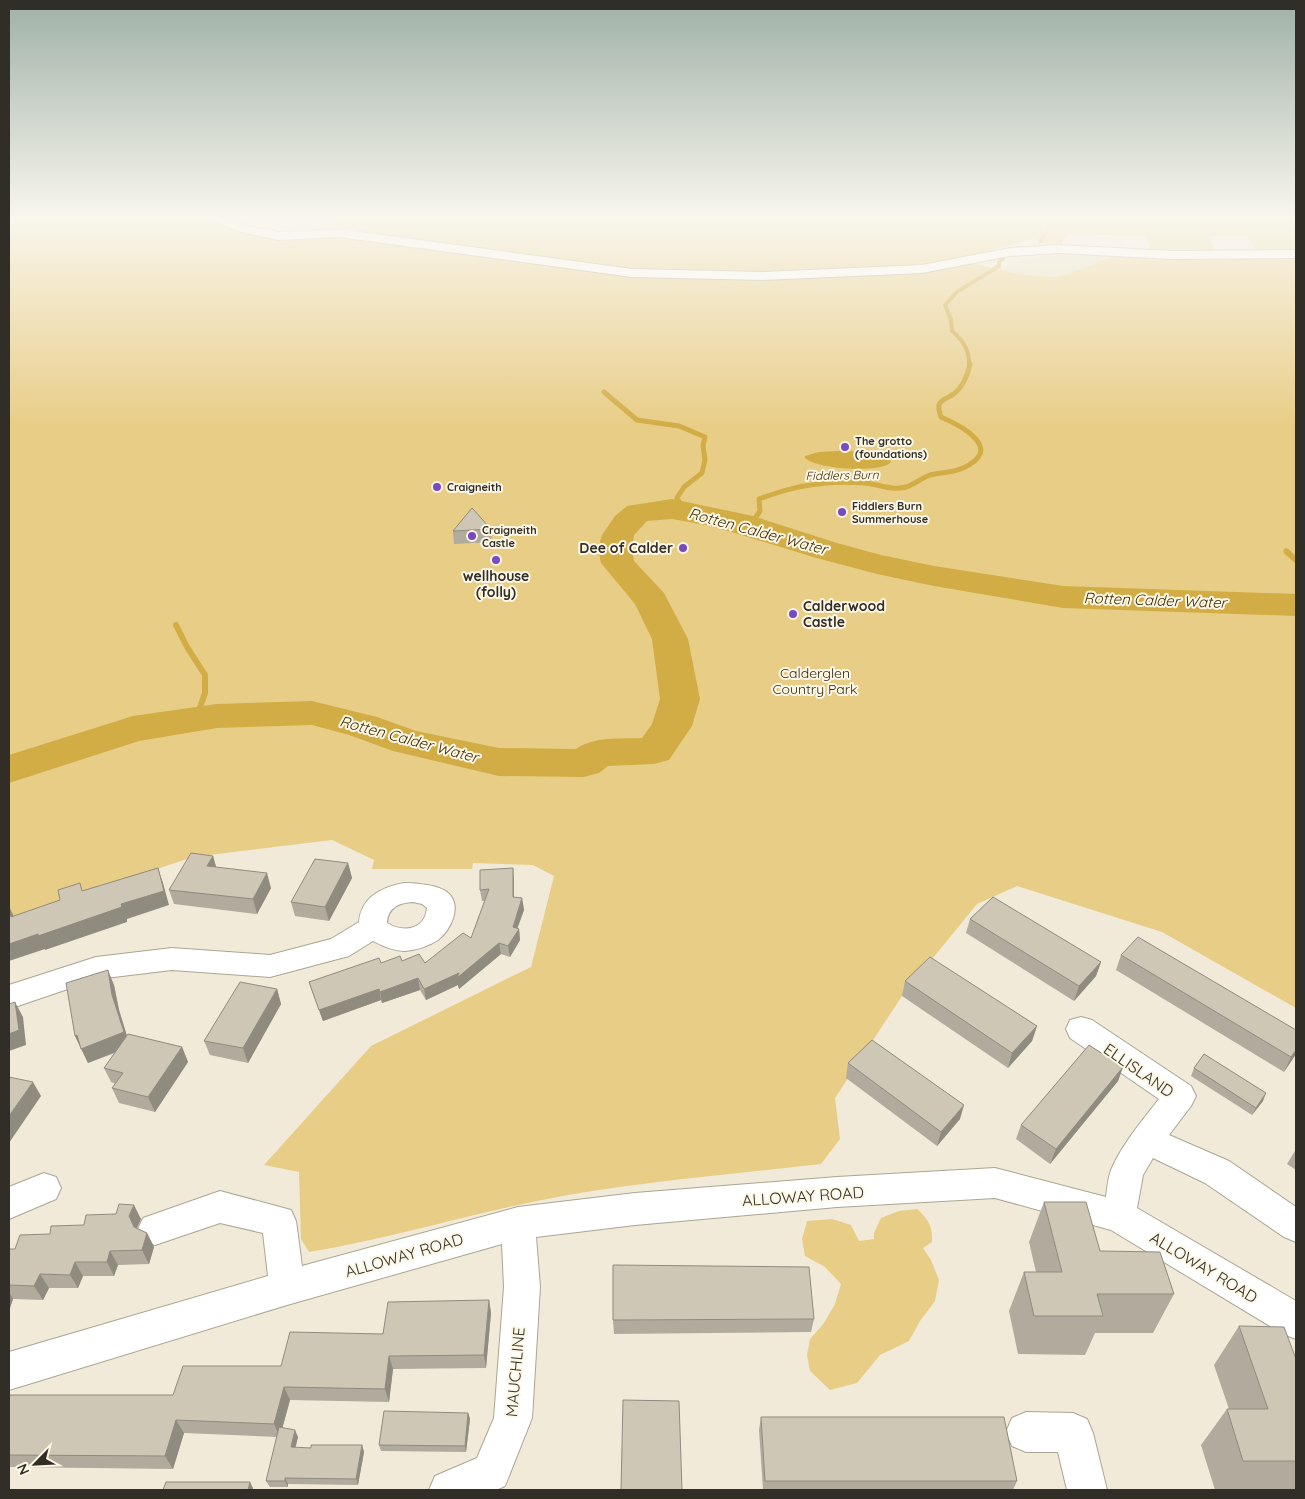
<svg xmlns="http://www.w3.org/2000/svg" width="1305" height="1499" font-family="Quicksand,sans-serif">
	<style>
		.built { fill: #e7dec5 }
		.green { fill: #e8cd86; fill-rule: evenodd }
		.water { fill: #d2ac45 }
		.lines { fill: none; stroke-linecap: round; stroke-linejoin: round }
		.stream-far2 { stroke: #d2ac45; stroke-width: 4 }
		.stream-far1 { stroke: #d2ac45; stroke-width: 5 }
		.stream { stroke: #d2ac45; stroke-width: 6 }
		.river { fill: #d2ac45; fill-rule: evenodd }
		.street-casing { stroke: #aba594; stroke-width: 2 }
		.street { fill: #fff; fill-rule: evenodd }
		.wall { fill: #b1ab9d }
		.shaded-wall { fill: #908b7f }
		.building { fill: #cec7b6; stroke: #908b7f }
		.poi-dot { fill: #7a49c0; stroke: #fef7e6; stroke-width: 2 }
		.labels { text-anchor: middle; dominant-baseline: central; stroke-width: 4; stroke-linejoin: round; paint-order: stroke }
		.far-poi-label { font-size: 11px; font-weight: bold; fill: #302e27; stroke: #fef7e6; text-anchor: start }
		.far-water-label { font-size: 12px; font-style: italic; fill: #3b2c00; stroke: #fef7e6 }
		.poi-label { font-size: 14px; font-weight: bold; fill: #302e27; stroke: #fef7e6; text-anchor: end }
		.park-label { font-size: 14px; fill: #302817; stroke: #fef7e6 }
		.water-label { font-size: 15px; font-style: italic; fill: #3b2c00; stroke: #fef7e6 }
		.near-street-label { font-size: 16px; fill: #302e27; stroke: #fef7e6 }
	</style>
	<rect width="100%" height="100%" fill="#f1ead9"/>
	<polygon class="built" points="1058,252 1115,255 1068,274 1054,277 1016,274 997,269 1021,260"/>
	<g class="green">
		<path d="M9 217H219L270 232 288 234 315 232 328 227 338 217H1296V1008L1162 932 1017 886 977 904 902 996 835 1098 840 1139 821 1164C728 1175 634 1182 542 1200 464 1215 388 1239 309 1252L301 1239 299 1172 264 1165 371 1046 531 967 554 876 533 865 473 863 472 869H372L374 860 332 840 193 857 9 918ZM1067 234 1146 236 1151 251H1216L1208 236H1247L1257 251 1284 258H1164L1115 255 1068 274 1054 277 1016 274 964 261 939 265 1032 239 1058 249Z"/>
		<path d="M917 1209C928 1219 933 1226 932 1242L923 1248 931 1260 939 1280 935 1301 920 1321 909 1341 880 1355 857 1383 830 1390 810 1371 807 1355 810 1339 824 1323 835 1304 841 1284 825 1267 805 1256 802 1239 807 1221 832 1219 851 1225 859 1241 874 1239V1233L881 1218 899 1211Z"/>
	</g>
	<path class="water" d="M839 451C854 452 883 449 891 462 881 474 816 469 805 458V456L819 452Z"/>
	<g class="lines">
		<g class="stream-far2">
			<polyline points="1040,242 1051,224 1051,217"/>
			<path d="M969 365C970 350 963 340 952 331L951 320 945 305 957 292 999 266V262L1003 259"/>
		</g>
		<g class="stream-far1">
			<polyline points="604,392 637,420 679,426 705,437 703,446 705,460 702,473 684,487 677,498 684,511"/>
			<path d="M751 524 760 511 759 499C792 486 829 480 864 483 878 484 892 491 906 487 914 485 921 478 930 475 941 472 953 473 963 468 1005 449 962 426 941 417 940 413 938 409 939 405 941 399 948 398 952 395 962 389 968 375 970 364"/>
			<polyline points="1286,551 1289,553"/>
		</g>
		<g class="stream">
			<polyline points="1287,552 1296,560"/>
			<polyline points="176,625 187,647 205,675 205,693 196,719"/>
		</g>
		<path class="river" d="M672 499 753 516 837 543 881 555 934 566 1063 586 1296 594V616L1063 608 934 586 877 574 813 557 712 526 672 519 647 521 634 535 632 549 634 561 664 593 688 639 700 699 692 726 669 760 654 764 608 766 599 773 584 777 499 776 393 751 349 735 312 725 217 728 139 741 9 783V755L133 716 217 704 312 701 377 717 416 731 499 748 576 749C595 736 619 739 642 738L652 724 660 699 652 639 635 604 601 563 598 549 602 535 615 516 627 506Z"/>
		<defs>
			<g id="street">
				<polygon points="206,217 224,217 248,226 279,232 339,229 632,269 763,272 922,265 1010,248 1058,245 1172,251 1296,250 1296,258 1172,259 1058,253 1010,256 922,273 763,280 632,277 339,237 279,240 241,232"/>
				<path d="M404 883C415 883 440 885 448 893 463 906 450 931 438 940 429 946 416 950 405 951 395 951 382 946 373 941L349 956 270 977 172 970 97 979 9 1009V985L96 957 172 948 270 955 331 939 359 922C361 897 382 887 404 883ZM413 902 422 904 427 908C425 930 403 933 387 923 388 907 399 903 413 902Z"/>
				<path d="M1081 1017 1092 1020 1191 1086 1196 1096 1191 1106 1169 1135 1229 1161 1296 1207V1242L1284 1237 1205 1183 1153 1158 1143 1175 1137 1208 1296 1301V1339L1283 1334 1111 1230 995 1198 837 1207 635 1225 536 1237 540 1287 532 1418 505 1486 496 1490H429L435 1476 477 1458 494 1418 504 1287 502 1244 287 1305 9 1390V1352L268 1276 263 1233 220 1223 155 1245 143 1240 138 1229 143 1218 220 1191 291 1210 296 1221 302 1266 518 1207 635 1193 837 1177 995 1168 1106 1197C1107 1188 1108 1178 1111 1170 1122 1144 1142 1121 1159 1099L1070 1038 1066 1029 1070 1020Z"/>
				<polygon points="44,1173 56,1177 61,1188 56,1199 9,1219 9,1187"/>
				<polygon points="1026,1412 1073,1413 1087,1419 1093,1433 1107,1490 1067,1490 1058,1452 1026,1452 1012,1446 1006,1432 1012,1418"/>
			</g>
		</defs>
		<use href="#street" class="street-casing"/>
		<use href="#street" class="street"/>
	</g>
	<g class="wall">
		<polygon points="491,529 492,542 454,544 453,531"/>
		<polygon points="213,856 216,867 271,888 257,914 174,904 169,890"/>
		<polygon points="348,863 352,878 329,921 295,916 291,902"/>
		<polygon points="514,879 514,897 522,898 524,910 517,928 519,929 520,940 510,957 501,954 459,989 458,985 426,1000 420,990 382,1003 381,1000 323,1021 313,994 309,982 381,963 402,961 425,963 471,938 485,901 482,901 480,890"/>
		<polygon points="970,919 1101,962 1096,976 1074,1001 966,933"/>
		<polygon points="1121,955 1296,1054 1284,1072 1116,970"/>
		<polygon points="905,981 1037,1026 1032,1041 1008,1068 902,996"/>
		<polygon points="114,985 119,1010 127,1036 182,1047 188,1062 155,1112 119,1103 112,1088 116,1084 111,1082 104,1068 115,1053 88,1063 75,1036"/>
		<polygon points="277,989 281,1004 248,1063 210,1055 204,1041"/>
		<polygon points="848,1063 960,1119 937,1146 846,1078"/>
		<polygon points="1123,1067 1118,1081 1050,1164 1016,1139 1021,1125"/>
		<polygon points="1194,1068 1263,1101 1252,1115 1191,1076"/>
		<polygon points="1296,1149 1296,1170 1287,1164"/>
		<polygon points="1044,1202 1100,1251 1174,1294 1153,1333 1095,1333 1085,1355 1018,1354 1009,1311 1024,1272 1036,1272 1029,1242"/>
		<polygon points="141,1219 137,1228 147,1233 154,1247 149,1264 118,1265 114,1276 83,1276 78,1288 49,1288 43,1300 13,1299 9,1311 9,1249 15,1249 50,1234 84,1225"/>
		<polygon points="489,1300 491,1313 486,1368 393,1369 389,1402 290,1400 282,1428 298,1437 295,1448 311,1448 362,1445 364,1452 358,1485 288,1484 288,1487 270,1487 266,1481 277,1437 184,1433 173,1469 9,1467 9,1399 173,1395 281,1366"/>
		<polygon points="814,1319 811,1332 614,1334 613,1320"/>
		<polygon points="1239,1326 1296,1359 1296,1487 1294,1490 1215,1490 1201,1445 1227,1409 1229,1409 1214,1365"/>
		<polygon points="468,1413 470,1419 466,1452 381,1451 379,1445"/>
		<polygon points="761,1417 1017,1481 1013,1490 763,1490 759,1430"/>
	</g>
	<g class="shaded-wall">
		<polygon points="213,856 217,870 207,866"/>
		<polygon points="348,863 352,878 329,921 325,907"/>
		<polygon points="158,868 163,883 169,905 127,919 127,922 45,950 45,949 9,961 9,944 121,904"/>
		<polygon points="513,868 514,879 514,908 513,897"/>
		<polygon points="267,873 271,888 257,914 253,899"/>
		<polygon points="522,898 524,910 515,935 519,929 520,940 510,957 508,946 513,927"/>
		<polygon points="9,906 15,919 11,917"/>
		<polygon points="499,943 501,954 459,989 458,985 426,1000 424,989"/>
		<polygon points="1101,962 1096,976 1074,1001 1079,986"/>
		<polygon points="108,970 114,985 119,1010 130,1046 88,1063 75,1036 112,995"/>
		<polygon points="418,978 420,990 382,1003 380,992"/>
		<polygon points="277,989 281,1004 248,1063 243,1048"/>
		<polygon points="379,989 381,1000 323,1021 319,1010"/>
		<polygon points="15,1002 23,1017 26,1045 9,1051 9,1034"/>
		<polygon points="1037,1026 1032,1041 1008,1068 1012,1053"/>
		<polygon points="182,1047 188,1062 155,1112 148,1097"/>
		<polygon points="1296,1050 1296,1054 1284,1072 1291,1057"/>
		<polygon points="1123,1067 1118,1081 1050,1164 1056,1149"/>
		<polygon points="33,1082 41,1096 9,1143 9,1116"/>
		<polygon points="1266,1093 1263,1101 1252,1115 1256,1108"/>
		<polygon points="964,1105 960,1119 937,1146 941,1132"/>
		<polygon points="134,1205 141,1219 136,1230 129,1216"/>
		<polygon points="147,1233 154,1247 149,1264 142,1250"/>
		<polygon points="110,1251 118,1265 114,1276 107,1262"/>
		<polygon points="75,1262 83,1276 78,1288 70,1275"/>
		<polygon points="40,1274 49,1288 43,1300 34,1286"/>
		<polygon points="9,1292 13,1299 9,1311"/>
		<polygon points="489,1300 491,1313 486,1368 484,1355"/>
		<polygon points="389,1356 393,1369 389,1402 385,1389"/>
		<polygon points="284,1387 290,1400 280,1437 274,1424"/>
		<polygon points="468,1413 470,1419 466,1452 465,1446"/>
		<polygon points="176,1420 184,1433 173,1469 165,1456"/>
		<polygon points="295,1430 298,1437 294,1454 291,1447"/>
		<polygon points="362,1445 364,1452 358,1485 356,1479"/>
		<polygon points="285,1478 288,1484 288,1487 285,1481"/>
		<polygon points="250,1482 253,1488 253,1490 248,1490"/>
	</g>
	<g class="building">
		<polygon points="472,508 491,529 453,531"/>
		<polygon points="191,853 213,856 207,866 267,873 253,899 169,890"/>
		<polygon points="315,859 348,863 325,907 291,902"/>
		<polygon points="158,868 164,891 121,904 122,907 38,936 38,934 9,944 9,907 11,917 60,900 58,890 80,883 82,891"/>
		<polygon points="513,868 513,897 522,898 513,927 519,929 508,946 499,943 457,978 459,973 424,989 418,978 380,992 379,989 319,1010 309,982 379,958 381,963 400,956 402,961 419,954 425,963 463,933 471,938 489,889 480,890 480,870"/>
		<polygon points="993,897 1101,962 1079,986 970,919"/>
		<polygon points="1138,937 1296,1030 1296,1050 1291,1057 1121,955"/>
		<polygon points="930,957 1037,1026 1012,1053 905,981"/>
		<polygon points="108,970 112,995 124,1032 81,1049 77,1035 75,1036 66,983"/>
		<polygon points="240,982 277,989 243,1048 204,1041"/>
		<polygon points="15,1002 19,1030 9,1034 9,1004"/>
		<polygon points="128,1034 182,1047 148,1097 112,1088 123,1073 104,1068"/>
		<polygon points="872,1040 964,1105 941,1132 848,1063"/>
		<polygon points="1089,1045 1123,1067 1056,1149 1021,1125"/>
		<polygon points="1204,1054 1266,1093 1256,1108 1194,1068"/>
		<polygon points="9,1077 33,1082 9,1116"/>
		<polygon points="1044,1202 1086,1202 1100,1251 1160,1252 1174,1294 1097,1294 1103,1316 1034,1316 1024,1272 1062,1272"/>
		<polygon points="119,1204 134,1205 129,1216 134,1227 147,1233 142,1250 110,1251 107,1262 75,1262 70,1275 40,1274 34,1286 9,1285 9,1249 15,1249 20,1235 50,1234 51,1226 84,1225 86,1215 116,1214"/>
		<polygon points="613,1265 809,1267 814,1319 613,1320"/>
		<polygon points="489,1300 484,1355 389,1356 385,1389 284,1387 274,1424 176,1420 165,1456 9,1455 9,1399 10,1395 173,1395 183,1366 281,1366 290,1332 383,1334 388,1302"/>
		<polygon points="1239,1326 1284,1327 1296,1359 1296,1461 1243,1461 1227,1409 1268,1409"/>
		<polygon points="623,1400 679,1401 682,1490 621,1490"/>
		<polygon points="384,1411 468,1413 465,1446 379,1445"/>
		<polygon points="761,1417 1004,1417 1017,1481 765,1481"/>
		<polygon points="279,1427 295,1430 291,1447 311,1448 311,1445 362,1445 356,1479 285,1478 285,1481 266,1481"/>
		<polygon points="166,1482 250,1482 248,1490 163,1490"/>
	</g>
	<linearGradient id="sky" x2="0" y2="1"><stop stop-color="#9fb1a7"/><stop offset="0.51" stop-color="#f9f6ee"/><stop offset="1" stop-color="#f9f6ee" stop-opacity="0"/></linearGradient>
	<rect width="1305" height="427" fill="url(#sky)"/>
	<g class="poi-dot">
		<circle cx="845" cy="447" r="5"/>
		<circle cx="437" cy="487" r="5"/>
		<circle cx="842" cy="512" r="5"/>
		<circle cx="472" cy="536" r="5"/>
		<circle cx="683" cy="548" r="5"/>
		<circle cx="496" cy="560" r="5"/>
		<circle cx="793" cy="614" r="5"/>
	</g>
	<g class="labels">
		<g class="far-poi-label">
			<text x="855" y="441">The grotto<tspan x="855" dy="13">(foundations)</tspan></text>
			<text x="447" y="487">Craigneith</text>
			<text x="852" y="506">Fiddlers Burn<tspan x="852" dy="13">Summerhouse</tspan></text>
			<text x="482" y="530">Craigneith<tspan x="482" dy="13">Castle</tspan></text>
		</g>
		<g class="far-water-label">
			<text transform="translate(842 475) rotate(-1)">Fiddlers Burn</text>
		</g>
		<g class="poi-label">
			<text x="673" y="548">Dee of Calder</text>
			<text x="496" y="576" text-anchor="middle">wellhouse<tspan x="496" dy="16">(folly)</tspan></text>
			<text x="803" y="606" text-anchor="start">Calderwood<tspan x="803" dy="16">Castle</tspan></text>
		</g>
		<g class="park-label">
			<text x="815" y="673">Calderglen<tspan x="815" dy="16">Country Park</tspan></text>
		</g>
		<g class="water-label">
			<text transform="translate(758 531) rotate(15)">Rotten Calder Water</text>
			<text transform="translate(1155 600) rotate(2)">Rotten Calder Water</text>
			<text transform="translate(409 739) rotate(15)">Rotten Calder Water</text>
		</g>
		<g class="near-street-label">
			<text transform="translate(1139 1070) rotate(35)">ELLISLAND</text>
			<text transform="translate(803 1196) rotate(-4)">ALLOWAY ROAD</text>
			<text transform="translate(404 1255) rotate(-16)">ALLOWAY ROAD</text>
			<text transform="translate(1204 1267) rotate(31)">ALLOWAY ROAD</text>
			<text transform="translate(515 1372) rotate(-85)">MAUCHLINE</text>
		</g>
	</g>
	<rect width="1305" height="1499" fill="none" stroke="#302e27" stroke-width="20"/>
	<g transform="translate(35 1464) rotate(246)" stroke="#fef7e6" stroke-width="4" paint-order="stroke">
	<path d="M0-4L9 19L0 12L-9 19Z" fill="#302e27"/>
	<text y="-8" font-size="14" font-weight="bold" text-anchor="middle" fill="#302e27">N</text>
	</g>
</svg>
